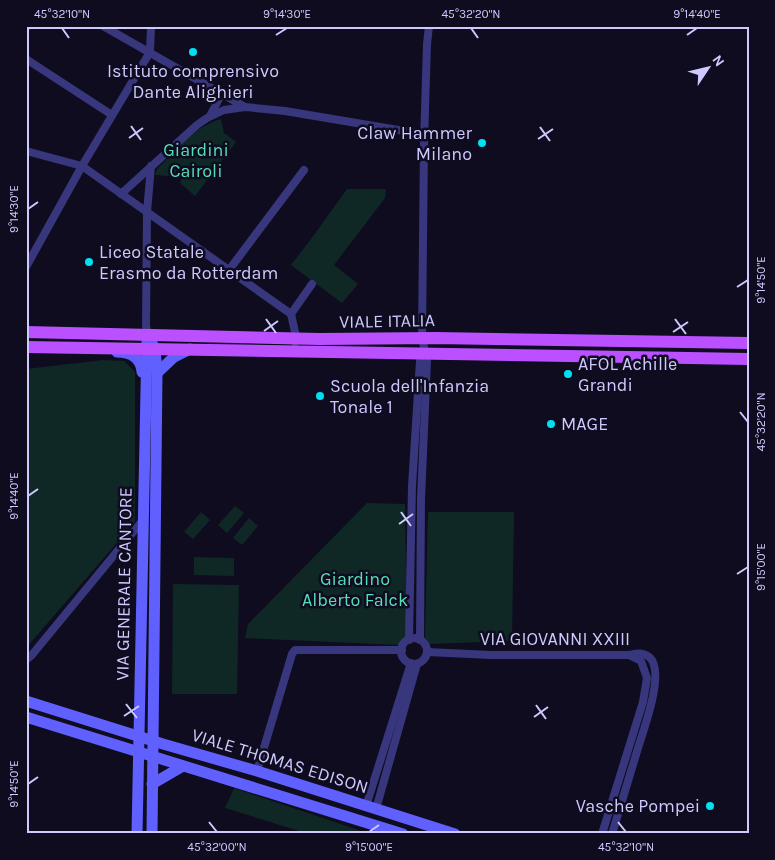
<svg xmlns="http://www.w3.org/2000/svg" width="775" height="860" font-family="Karla,sans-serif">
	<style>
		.green { fill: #0f2826 }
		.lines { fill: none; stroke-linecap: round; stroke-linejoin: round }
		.street { stroke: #38367d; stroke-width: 8 }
		.secondary { stroke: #6060ff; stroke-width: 11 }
		.primary { stroke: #ba50ff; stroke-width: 12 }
		.ticks { fill: none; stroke: #cec9ff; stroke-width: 2 }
		.poi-dot { fill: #00e0f4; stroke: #0e0c1e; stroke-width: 2 }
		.labels { text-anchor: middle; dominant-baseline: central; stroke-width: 5; stroke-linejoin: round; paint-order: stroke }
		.poi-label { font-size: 18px; fill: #cec9ff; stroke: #0e0c1e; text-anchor: start }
		.park-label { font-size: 18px; fill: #55dfba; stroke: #0e0c1e }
		.street-label { font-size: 18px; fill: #cec9ff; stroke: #0e0c1e }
		.neatline { fill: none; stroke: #cec9ff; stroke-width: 2 }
		.ticks-label { font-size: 12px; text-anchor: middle; fill: #cec9ff }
	</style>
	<rect width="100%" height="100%" fill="#0e0c1e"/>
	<g class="green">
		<path d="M221 119 224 133 236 142 195 196 180 183 182 177 155 175 157 169C176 151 195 126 221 119Z"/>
		<polygon points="347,189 386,189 385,198 334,265 358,284 342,303 291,265 314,235"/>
		<polygon points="103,360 124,361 135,372 135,522 26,648 26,369"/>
		<polygon points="367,503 405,504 407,636 399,645 245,638 248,624"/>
		<polygon points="235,506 244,513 227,533 218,525"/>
		<polygon points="201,512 210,520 193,539 184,532"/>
		<polygon points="428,512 514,512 512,641 430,644 425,637"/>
		<polygon points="249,518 258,526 242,545 233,538"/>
		<polygon points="194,557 234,558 234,576 194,575"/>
		<polygon points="173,584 239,585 237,694 172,694"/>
		<polygon points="234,788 364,832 363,834 309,834 225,808"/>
	</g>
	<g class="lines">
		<g class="street">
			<polyline points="103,26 245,107"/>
			<polyline points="26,28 27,26"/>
			<polyline points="26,59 112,115"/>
			<polyline points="210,116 222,93"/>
			<polyline points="26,151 82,166 291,314 295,332 295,342"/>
			<polyline points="121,194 197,125 207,118 224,110 245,107 285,111 422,134 424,141"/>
			<polyline points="26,267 82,166 150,52 151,26"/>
			<polyline points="229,270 304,170"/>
			<polyline points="291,314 312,284"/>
			<polyline points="148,334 146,326 147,212 151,166"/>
			<circle cx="414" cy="651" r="13"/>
			<polyline points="409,640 412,486 420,361 424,354"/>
			<polyline points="420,640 421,499 427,361 422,338 424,143 427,44 429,26"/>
			<path d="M427 652 491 655H629C639 652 651 653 654 665 660 685 644 729 638 748 629 777 621 805 612 834"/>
			<polyline points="26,660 31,656 143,520"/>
			<polyline points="257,771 292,654 295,650 402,650"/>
			<polyline points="366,806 411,663"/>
			<polyline points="376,809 417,664"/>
			<polyline points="602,834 643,702 647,678 641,661 629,655"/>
		</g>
		<g class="secondary">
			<path d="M117 352C130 352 141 357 142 372"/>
			<polyline points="157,373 174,357 190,349"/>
			<polyline points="26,701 163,744 257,771 455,834"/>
			<polyline points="26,717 403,834"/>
			<polyline points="152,784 183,766"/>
			<polyline points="137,834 147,341"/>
			<polyline points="152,834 157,373 155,349 152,343"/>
		</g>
		<g class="primary">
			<polyline points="26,332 319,339 436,338 749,343"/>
			<polyline points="26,347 749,359"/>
		</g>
	</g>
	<path class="ticks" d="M62 28 69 38M471 28 478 38M276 35 287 28M687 35 697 28M131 126 141 140M540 127 550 141M129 138 143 128M538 139 553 129M28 209 38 202M737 287 748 280M266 319 276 333M675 319 686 334M264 331 278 321M673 332 688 322M740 412 748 422M28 496 38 489M401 512 411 526M399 524 413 514M737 574 748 567M126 704 137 718M536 705 546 719M124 716 139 706M534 717 548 707M28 784 38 777M209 822 217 832M618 822 626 832M369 832 379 825"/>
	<g class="poi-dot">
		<circle cx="193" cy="52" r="5"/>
		<circle cx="482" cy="143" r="5"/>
		<circle cx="89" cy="262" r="5"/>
		<circle cx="568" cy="374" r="5"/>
		<circle cx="320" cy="396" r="5"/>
		<circle cx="551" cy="424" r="5"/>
		<circle cx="710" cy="806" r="5"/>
	</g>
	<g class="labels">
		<g class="poi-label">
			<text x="193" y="71" text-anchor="middle">Istituto comprensivo<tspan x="193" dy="21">Dante Alighieri</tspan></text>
			<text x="472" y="133" text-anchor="end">Claw Hammer<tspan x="472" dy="21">Milano</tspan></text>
			<text x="99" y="252">Liceo Statale<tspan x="99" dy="21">Erasmo da Rotterdam</tspan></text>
			<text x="578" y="364">AFOL Achille<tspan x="578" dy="21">Grandi</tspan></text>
			<text x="330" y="386">Scuola dell'Infanzia<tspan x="330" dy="21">Tonale 1</tspan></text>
			<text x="561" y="424">MAGE</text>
			<text x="700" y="806" text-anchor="end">Vasche Pompei</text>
		</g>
		<g class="park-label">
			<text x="196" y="150">Giardini<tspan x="196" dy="21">Cairoli</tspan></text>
			<text x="355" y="579">Giardino<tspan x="355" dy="21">Alberto Falck</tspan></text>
		</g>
		<g class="street-label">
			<text transform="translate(387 321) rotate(-1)">VIALE ITALIA</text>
			<text transform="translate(124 584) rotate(-89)">VIA GENERALE CANTORE</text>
			<text x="555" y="639">VIA GIOVANNI XXIII</text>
			<text transform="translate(280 761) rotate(17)">VIALE THOMAS EDISON</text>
		</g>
	</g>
	<rect width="775" height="860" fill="none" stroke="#0e0c1e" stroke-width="55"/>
	<g transform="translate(708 68) rotate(55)" stroke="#0e0c1e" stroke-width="4" paint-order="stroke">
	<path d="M0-4L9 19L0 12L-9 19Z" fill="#cec9ff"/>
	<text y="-8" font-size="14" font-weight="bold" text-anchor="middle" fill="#cec9ff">N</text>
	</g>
	<rect x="28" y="28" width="720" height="804" class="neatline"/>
	<g class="ticks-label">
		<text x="62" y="18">45°32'10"N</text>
		<text x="287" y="18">9°14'30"E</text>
		<text x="471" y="18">45°32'20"N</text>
		<text x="697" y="18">9°14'40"E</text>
		<text transform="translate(14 209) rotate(-90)" y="4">9°14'30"E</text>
		<text transform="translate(761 280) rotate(-90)" y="4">9°14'50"E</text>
		<text transform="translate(761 422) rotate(-90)" y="4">45°32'20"N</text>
		<text transform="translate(14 496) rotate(-90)" y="4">9°14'40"E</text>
		<text transform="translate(761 567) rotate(-90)" y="4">9°15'00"E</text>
		<text transform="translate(14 784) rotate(-90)" y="4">9°14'50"E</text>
		<text x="217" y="851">45°32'00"N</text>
		<text x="369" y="851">9°15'00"E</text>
		<text x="626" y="851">45°32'10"N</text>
	</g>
</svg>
